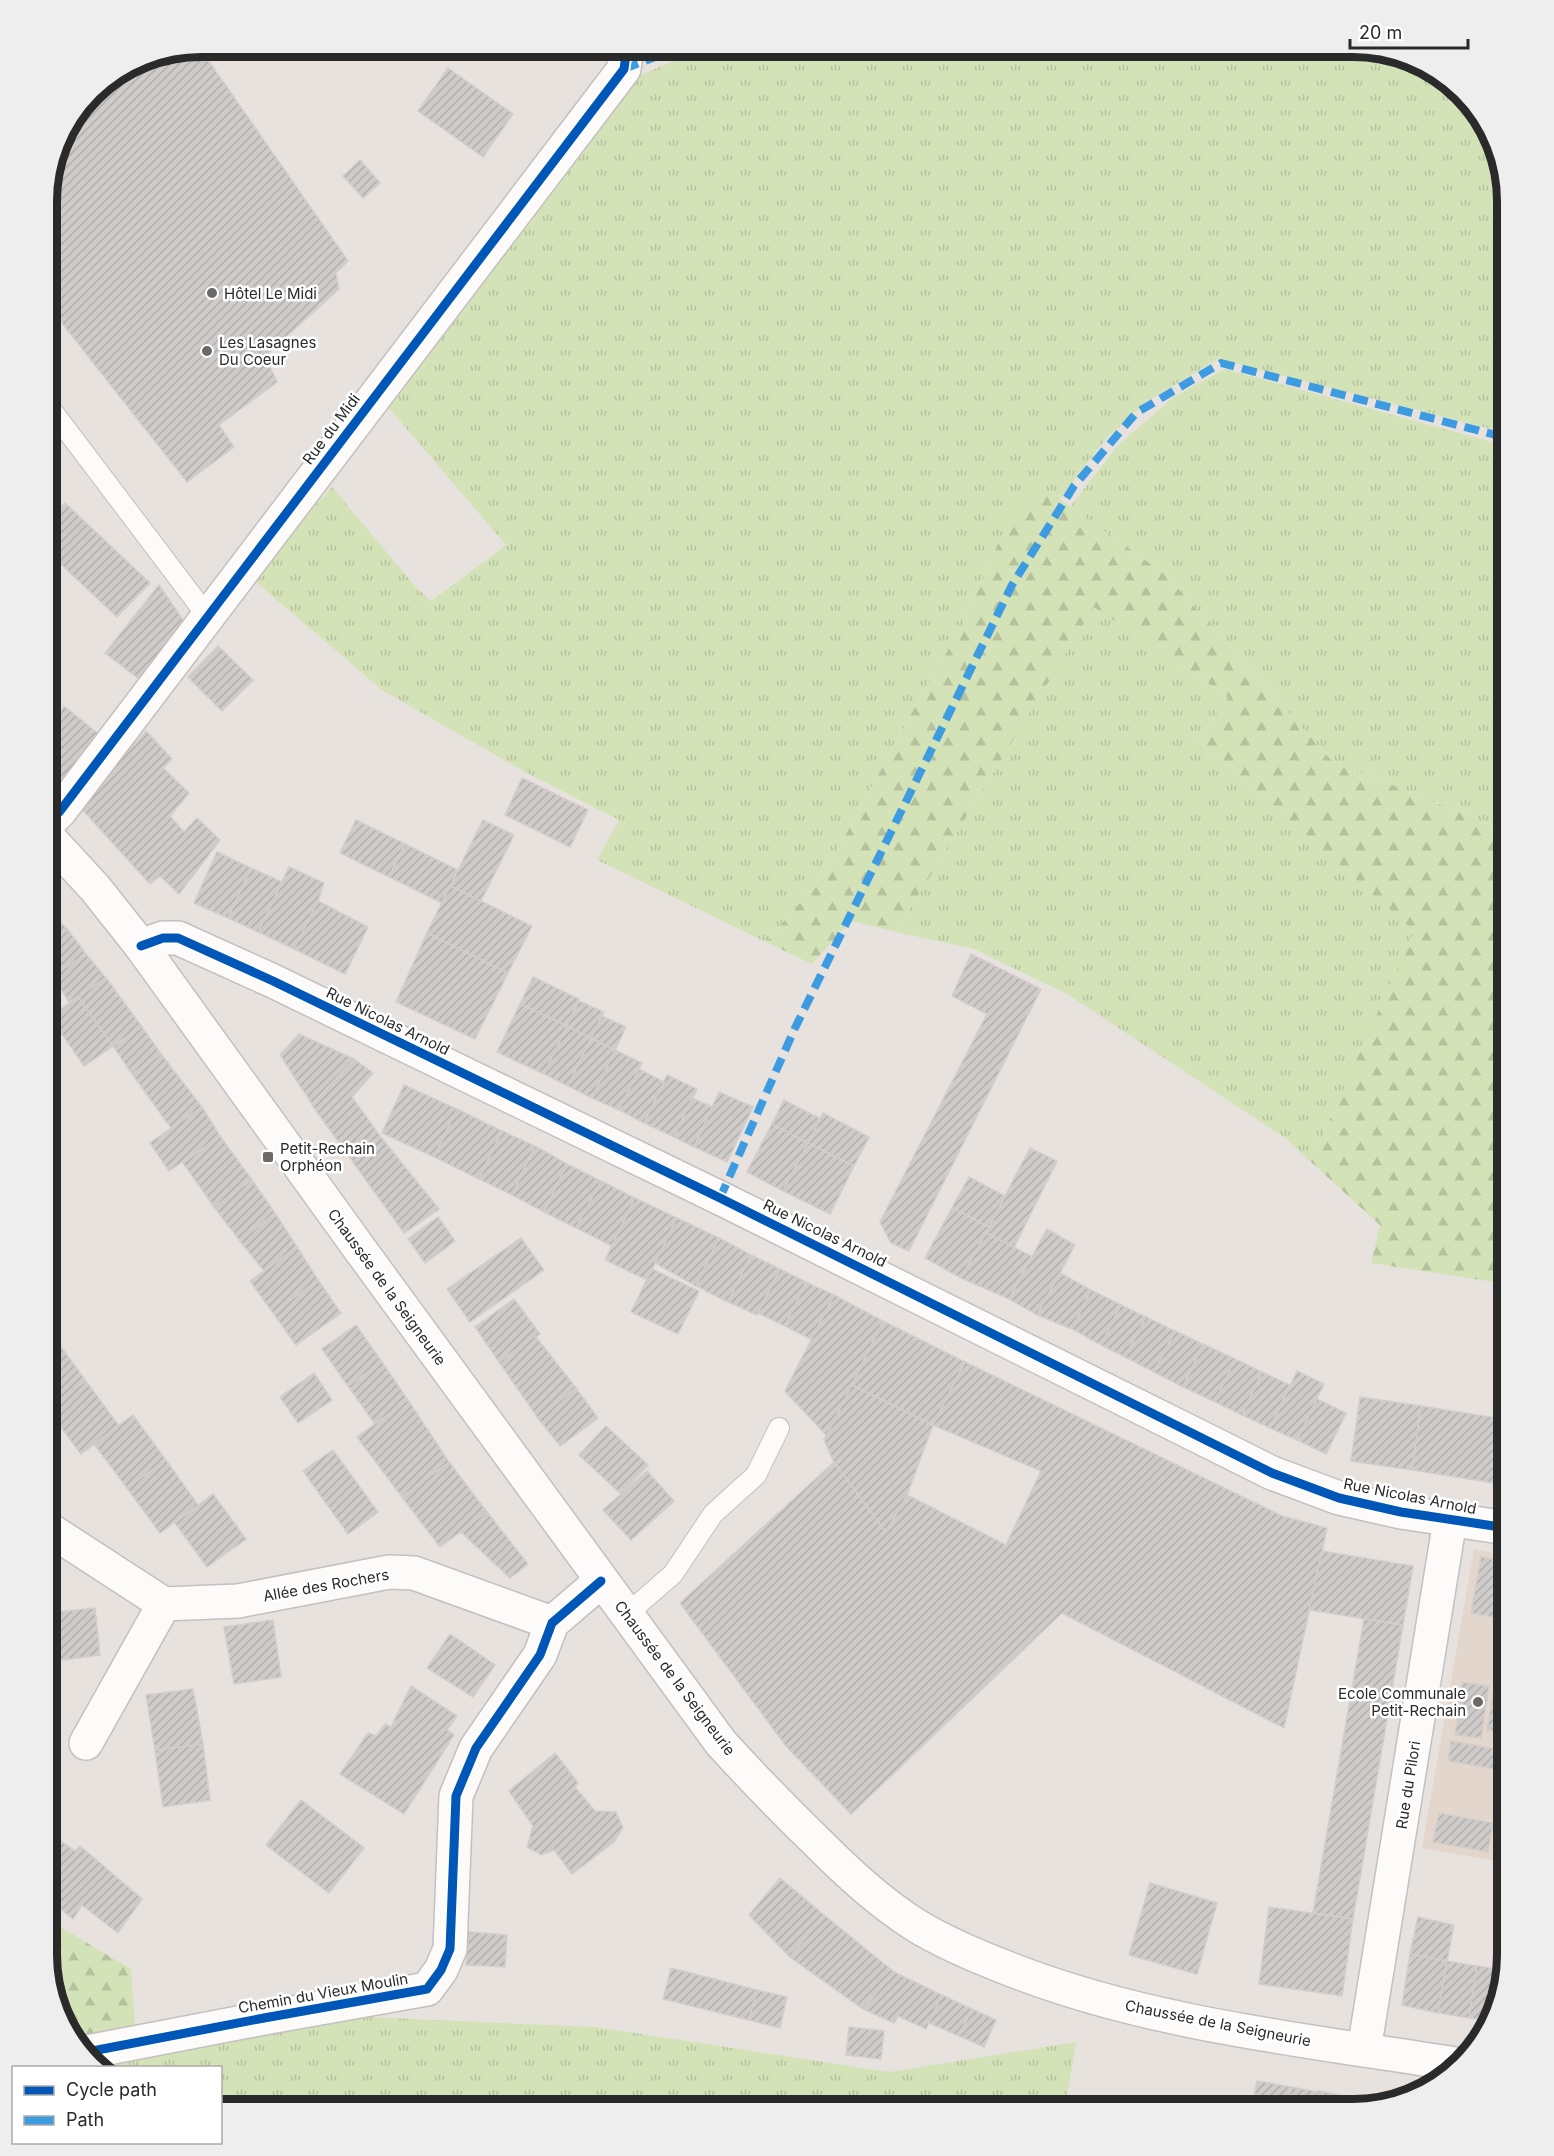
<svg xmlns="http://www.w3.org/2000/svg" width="1554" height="2156" font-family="Inter,sans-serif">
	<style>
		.education { fill: #e3d6cd }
		.grass { fill: url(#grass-tufts) }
		.forest { fill: url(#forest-firs) }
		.building { fill: url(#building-hatch); stroke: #d3cecb; stroke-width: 1.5 }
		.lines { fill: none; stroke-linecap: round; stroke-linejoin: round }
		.service-casing { stroke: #c2c0c0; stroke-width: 22 }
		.minor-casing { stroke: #c2c0c0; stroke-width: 36 }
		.tertiary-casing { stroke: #c2c0c0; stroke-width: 36 }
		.secondary-casing { stroke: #c2c0c0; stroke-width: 36 }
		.service { stroke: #fcfbfa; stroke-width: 20 }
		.minor { stroke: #fcfbfa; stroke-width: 33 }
		.tertiary { stroke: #fcfbfa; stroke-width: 33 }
		.secondary { stroke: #fcfbfa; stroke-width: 33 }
		.quiet { stroke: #3d9ce1; stroke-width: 8; stroke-dasharray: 15 8; stroke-linecap: butt }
		.cycleway-casing { stroke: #fff; stroke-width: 13 }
		.cycleway { stroke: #0057b8; stroke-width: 9 }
		.poi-dot { fill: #6c6a69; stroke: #fff; stroke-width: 2 }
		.labels { text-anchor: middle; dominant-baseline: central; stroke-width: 5; stroke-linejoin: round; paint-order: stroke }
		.poi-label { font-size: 15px; fill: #2a2a2a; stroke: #fff; text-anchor: start }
		.street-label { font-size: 15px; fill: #2a2a2a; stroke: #fff }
		.rim { fill: none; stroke: #2a2a2a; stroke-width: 8 }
	</style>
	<defs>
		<pattern id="grass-tufts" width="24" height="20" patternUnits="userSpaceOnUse" patternTransform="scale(1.5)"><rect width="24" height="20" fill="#d4e2b8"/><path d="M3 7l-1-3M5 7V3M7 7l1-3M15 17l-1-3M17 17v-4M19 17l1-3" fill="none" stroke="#b6c29e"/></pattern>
		<pattern id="forest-firs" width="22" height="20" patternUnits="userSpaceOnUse" patternTransform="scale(1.5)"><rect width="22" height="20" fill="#d4e2b8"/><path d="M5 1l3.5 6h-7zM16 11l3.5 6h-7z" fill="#b6c29e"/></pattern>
		<pattern id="building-hatch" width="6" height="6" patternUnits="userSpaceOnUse" patternTransform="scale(1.5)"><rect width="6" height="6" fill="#cfcbc9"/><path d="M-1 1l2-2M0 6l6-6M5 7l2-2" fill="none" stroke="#b2aead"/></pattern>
	</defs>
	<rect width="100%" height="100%" fill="#e8e2df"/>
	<polygon class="education" points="1474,1549 1507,1556 1507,1863 1422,1848"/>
	<g class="grass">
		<polygon points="707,47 1363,47 1431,67 1487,123 1507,201 1507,433 1218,359 1146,402 1105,440 1059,500 1044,489 1010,517 963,624 910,716 824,875 766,942 597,860 619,820 527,773 382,690 250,577 332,487 416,587 431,601 506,545 388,407 557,171 626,81"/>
		<polygon points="1225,369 1507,446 1507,832 1331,760 1166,575 1070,507 1118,445 1174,397"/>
		<polygon points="1094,606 1229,697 1198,738 1415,931 1311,1162 1285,1138 1067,994 974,949 896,932"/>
		<polygon points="323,2015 596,2027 889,2072 1076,2042 1065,2109 221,2109 220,2068 102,2068 96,2062"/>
	</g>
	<g class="forest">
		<polygon points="1044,488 1166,575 1331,760 1507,832 1507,1284 1371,1263 1380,1225 1311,1162 1414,931 1198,738 1229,697 1094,607 896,932 851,921 812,964 766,942 824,875 910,716 963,624 1010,516"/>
		<polygon points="47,1919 131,1969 137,2054 96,2062 67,2033 47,1955"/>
	</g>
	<g class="building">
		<polygon points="199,47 348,261 336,273 339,289 265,356 277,382 219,425 234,447 187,482 47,304 47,191 62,133 99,85 142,58"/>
		<polygon points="448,68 513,114 483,157 418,111"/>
		<polygon points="360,160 380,183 363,198 343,176"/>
		<polygon points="47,421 59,431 47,463"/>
		<polygon points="65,503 150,583 117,617 47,551 47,522"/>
		<polygon points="159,585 185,623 143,682 105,653"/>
		<polygon points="218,646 253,680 222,711 188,677"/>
		<polygon points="47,701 61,711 47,735"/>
		<polygon points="64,706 101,736 68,776 54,779 47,771 47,735"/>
		<polygon points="146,731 172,759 163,768 189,793 170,816 184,832 197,818 220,840 179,894 160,876 150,884 79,806"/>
		<polygon points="522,778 588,810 570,847 505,815"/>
		<polygon points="356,820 405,844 389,877 340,853"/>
		<polygon points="483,820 514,835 481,901 450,886"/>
		<polygon points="405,844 458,870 442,903 389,877"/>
		<polygon points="217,852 251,868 228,918 194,903"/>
		<polygon points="289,867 324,883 318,901 294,949 258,932"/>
		<polygon points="251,868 282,882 258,932 228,918"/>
		<polygon points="450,886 532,926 508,973 427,933"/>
		<polygon points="318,901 368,927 345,974 294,949"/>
		<polygon points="47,908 68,930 47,943"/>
		<polygon points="68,930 86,954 53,976 47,966 47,943"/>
		<polygon points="427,933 508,973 475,1039 396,1002"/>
		<polygon points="86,954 106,978 69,1002 53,976"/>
		<polygon points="971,954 1041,989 909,1251 891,1243 880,1222 987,1014 952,996"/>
		<polygon points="533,977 579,999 567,1026 520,1004"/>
		<polygon points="106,978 142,1027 113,1046 78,997"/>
		<polygon points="78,997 113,1046 84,1066 50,1017"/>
		<polygon points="579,1001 604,1012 591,1038 567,1026"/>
		<polygon points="520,1004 567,1026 544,1074 497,1052"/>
		<polygon points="602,1016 626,1027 615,1050 591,1038"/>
		<polygon points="47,1024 59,1042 47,1050"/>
		<polygon points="567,1026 591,1038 568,1086 544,1074"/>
		<polygon points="142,1027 161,1054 132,1074 113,1046"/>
		<polygon points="299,1034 354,1059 312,1104 280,1055"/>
		<polygon points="591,1038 615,1050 592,1098 568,1086"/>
		<polygon points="615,1050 642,1063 619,1110 592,1098"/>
		<polygon points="161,1054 202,1107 171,1128 132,1074"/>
		<polygon points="354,1059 373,1073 352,1097 380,1136 350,1158 312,1105"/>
		<polygon points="639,1069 664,1082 644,1123 619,1110"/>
		<polygon points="667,1075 697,1089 674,1137 644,1123"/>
		<polygon points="404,1085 457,1109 434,1157 382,1133"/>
		<polygon points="719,1092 753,1107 727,1162 694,1147"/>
		<polygon points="692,1098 712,1107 694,1147 674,1137"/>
		<polygon points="784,1100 821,1119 808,1143 772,1124"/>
		<polygon points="202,1107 220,1136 169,1171 150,1143"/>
		<polygon points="457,1109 502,1131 479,1179 434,1157"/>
		<polygon points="823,1113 869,1137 854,1166 808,1143"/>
		<polygon points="772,1124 808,1143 783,1191 747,1172"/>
		<polygon points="502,1131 535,1146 512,1195 479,1179"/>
		<polygon points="220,1136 252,1180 214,1207 183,1163"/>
		<polygon points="380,1136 439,1209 404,1233 350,1158"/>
		<polygon points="808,1143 854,1166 830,1214 783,1191"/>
		<polygon points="535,1146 567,1164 544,1212 512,1195"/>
		<polygon points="1030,1148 1057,1161 1014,1247 986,1233"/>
		<polygon points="567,1164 601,1181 576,1228 544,1212"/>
		<polygon points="969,1177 1005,1196 989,1227 952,1208"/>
		<polygon points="252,1180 275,1213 240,1241 214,1207"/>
		<polygon points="601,1181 635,1198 612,1246 576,1228"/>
		<polygon points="635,1198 677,1218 647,1280 605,1260"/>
		<polygon points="952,1208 989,1227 961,1278 925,1258"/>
		<polygon points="275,1213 297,1247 264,1271 240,1241"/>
		<polygon points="438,1217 455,1241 425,1263 408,1239"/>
		<polygon points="677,1218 719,1238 696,1286 655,1263"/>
		<polygon points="1047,1229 1075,1245 1037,1315 1009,1299"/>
		<polygon points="986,1233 1031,1256 1009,1299 961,1278"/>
		<polygon points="521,1238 544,1270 470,1322 447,1289"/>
		<polygon points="719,1238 751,1255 728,1302 696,1286"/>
		<polygon points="297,1247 318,1280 273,1313 250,1281"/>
		<polygon points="751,1255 780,1269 757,1315 728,1302"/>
		<polygon points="652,1269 699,1291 678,1334 631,1312"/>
		<polygon points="780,1269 806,1282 785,1326 758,1313"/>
		<polygon points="1060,1273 1091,1290 1072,1329 1037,1315"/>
		<polygon points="318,1280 341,1313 296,1345 273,1313"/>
		<polygon points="806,1282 834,1295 812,1340 785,1326"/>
		<polygon points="1091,1290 1121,1305 1101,1345 1072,1329"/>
		<polygon points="834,1295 883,1321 827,1436 785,1391"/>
		<polygon points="514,1299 540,1334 499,1362 475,1327"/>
		<polygon points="1121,1305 1146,1317 1125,1357 1101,1345"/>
		<polygon points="1146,1317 1175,1331 1154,1372 1125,1357"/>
		<polygon points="883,1321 965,1362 933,1425 852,1385"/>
		<polygon points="356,1325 382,1362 348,1386 322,1349"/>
		<polygon points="1175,1331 1203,1344 1183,1387 1154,1372"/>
		<polygon points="53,1336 86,1381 47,1409 47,1341"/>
		<polygon points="535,1336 576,1388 538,1418 499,1362"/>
		<polygon points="1203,1344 1235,1359 1215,1402 1183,1387"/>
		<polygon points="1235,1359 1262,1372 1242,1415 1215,1402"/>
		<polygon points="382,1362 408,1400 375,1424 348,1386"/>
		<polygon points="965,1362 1282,1516 1327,1528 1284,1728 1062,1613 851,1814 786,1746 680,1603 834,1462 886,1532 907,1495 1006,1545 1041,1471 933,1425"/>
		<polygon points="1297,1371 1324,1384 1297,1440 1270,1428"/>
		<polygon points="1262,1372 1290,1385 1270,1428 1242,1415"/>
		<polygon points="314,1373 332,1400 298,1423 280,1397"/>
		<polygon points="86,1381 119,1426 81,1454 47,1409"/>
		<polygon points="852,1385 933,1425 907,1495 886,1532 834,1462 824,1440"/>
		<polygon points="576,1388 598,1418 560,1446 538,1418"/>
		<polygon points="1360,1397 1421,1406 1412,1470 1351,1461"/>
		<polygon points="1317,1399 1346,1413 1326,1454 1297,1440"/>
		<polygon points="408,1400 449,1462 402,1497 357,1437"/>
		<polygon points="1505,1404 1507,1405 1507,1485 1493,1483"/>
		<polygon points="1421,1406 1503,1419 1493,1483 1412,1470"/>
		<polygon points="133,1415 166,1460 127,1488 94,1444"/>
		<polygon points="606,1426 648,1465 621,1494 579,1455"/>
		<polygon points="333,1450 378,1512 348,1534 303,1471"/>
		<polygon points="166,1460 198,1505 160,1533 127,1488"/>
		<polygon points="449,1462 487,1512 440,1547 402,1497"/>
		<polygon points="647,1471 674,1501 631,1540 603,1510"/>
		<polygon points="213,1494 246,1539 207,1567 175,1523"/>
		<polygon points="487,1512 528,1564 510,1578 460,1531"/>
		<polygon points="1322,1551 1413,1566 1403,1625 1309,1610"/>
		<polygon points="1481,1557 1507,1562 1507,1620 1471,1613"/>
		<polygon points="95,1608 100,1655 47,1662 47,1613"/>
		<polygon points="1364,1619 1403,1625 1353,1919 1313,1913"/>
		<polygon points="273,1620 281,1677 234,1684 224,1627"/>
		<polygon points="450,1634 495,1665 473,1697 427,1668"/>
		<polygon points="1498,1665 1507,1667 1507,1733 1487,1730"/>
		<polygon points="1462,1682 1489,1686 1481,1738 1455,1735"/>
		<polygon points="411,1686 457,1716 447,1730 454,1735 404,1814 340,1774 368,1733 376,1736 385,1724 391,1727"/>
		<polygon points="193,1689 203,1744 155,1750 146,1695"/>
		<polygon points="1451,1741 1507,1751 1507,1771 1448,1761"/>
		<polygon points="203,1744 210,1800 163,1807 155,1750"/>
		<polygon points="555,1753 578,1783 575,1787 595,1811 616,1812 623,1828 614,1842 572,1874 554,1850 541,1855 527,1847 533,1826 509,1791"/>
		<polygon points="301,1800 364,1848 329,1893 266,1845"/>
		<polygon points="1439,1813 1493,1823 1488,1852 1433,1842"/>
		<polygon points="47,1831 75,1851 80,1846 142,1899 118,1933 82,1905 73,1919 47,1897"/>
		<polygon points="780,1878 824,1915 790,1957 749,1915"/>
		<polygon points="1150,1883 1217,1903 1197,1974 1129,1955"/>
		<polygon points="1269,1907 1353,1919 1342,1996 1259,1984"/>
		<polygon points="824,1915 894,1972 863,2009 790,1957"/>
		<polygon points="1418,1917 1454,1925 1447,1961 1410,1954"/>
		<polygon points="469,1932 507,1935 505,1967 466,1965"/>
		<polygon points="1410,1954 1447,1961 1438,2013 1402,2005"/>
		<polygon points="1447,1961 1477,1966 1469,2018 1438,2013"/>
		<polygon points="1477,1966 1503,1970 1490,2021 1469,2018"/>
		<polygon points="671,1968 757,1990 749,2020 663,1999"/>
		<polygon points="894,1972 942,1995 926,2029 898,2016 894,2023 863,2009"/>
		<polygon points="757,1990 787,1997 780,2028 749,2020"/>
		<polygon points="942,1995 972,2009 959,2036 929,2023"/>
		<polygon points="972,2009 996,2020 984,2047 959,2036"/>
		<polygon points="849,2027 884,2031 881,2059 846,2055"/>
		<polygon points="1257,2081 1291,2087 1287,2109 1252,2109"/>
		<polygon points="1291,2087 1318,2092 1314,2109 1287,2109"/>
		<polygon points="1318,2091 1362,2099 1360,2108 1353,2109 1314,2109"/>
		<polygon points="1091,2102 1136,2109 1090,2109"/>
	</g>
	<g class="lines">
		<defs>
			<g id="service">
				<polyline points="47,404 208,617"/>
				<polyline points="627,1614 673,1574 713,1514 756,1475 779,1428"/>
			</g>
			<g id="minor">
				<polyline points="47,824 60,811 624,69 627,47"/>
				<polyline points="47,1528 164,1604 238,1601 389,1572 414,1573 552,1623"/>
				<polyline points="86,1743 164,1604"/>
				<polyline points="1364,2050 1450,1520"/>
				<polyline points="87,2052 264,2018 427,1989 441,1970 450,1949 456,1796 476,1748 540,1655 552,1623 601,1581"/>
			</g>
			<polyline id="tertiary" points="141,946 163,938 178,938 273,981 720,1198 1272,1473 1339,1498 1401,1512 1507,1528"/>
			<path id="secondary" d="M47 836 95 888 141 946 359 1248 721 1743C752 1777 783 1809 816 1841 847 1872 879 1902 917 1926 945 1943 976 1956 1007 1968 1148 2024 1306 2040 1455 2064"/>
		</defs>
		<use href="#service" class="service-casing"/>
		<use href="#minor" class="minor-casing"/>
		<use href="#tertiary" class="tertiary-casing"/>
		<use href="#secondary" class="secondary-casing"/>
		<use href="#service" class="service"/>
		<use href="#minor" class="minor"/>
		<use href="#tertiary" class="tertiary"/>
		<use href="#secondary" class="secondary"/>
		<g class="quiet">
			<polyline points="624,69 681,47"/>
			<polyline points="720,1198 795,1028 1012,585 1074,486 1136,413 1221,363 1507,438"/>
		</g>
		<defs>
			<g id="cycleway">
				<polyline points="47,824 60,811 624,69 627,47"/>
				<polyline points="141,946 163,938 178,938 273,981 720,1198 1272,1473 1339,1498 1401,1512 1507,1528"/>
				<polyline points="87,2052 264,2018 427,1989 441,1970 450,1949 456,1796 476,1748 540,1655 552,1623 601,1581"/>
			</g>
		</defs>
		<use href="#cycleway" class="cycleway-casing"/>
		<use href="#cycleway" class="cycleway"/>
	</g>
	<g class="poi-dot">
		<circle cx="212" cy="293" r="6"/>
		<circle cx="207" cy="351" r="6"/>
		<rect x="262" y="1151" width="12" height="12" rx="3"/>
		<circle cx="1478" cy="1702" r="6"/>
	</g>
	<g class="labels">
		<g class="poi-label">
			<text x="224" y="293">Hôtel Le Midi</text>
			<text x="219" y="342">Les Lasagnes<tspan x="219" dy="17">Du Coeur</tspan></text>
			<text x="280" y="1148">Petit-Rechain<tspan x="280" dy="17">Orphéon</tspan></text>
			<text x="1466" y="1693" text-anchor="end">Ecole Communale<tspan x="1466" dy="17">Petit-Rechain</tspan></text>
		</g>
		<g class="street-label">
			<text transform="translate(331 429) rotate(-53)">Rue du Midi</text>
			<text transform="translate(388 1021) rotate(26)">Rue Nicolas Arnold</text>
			<text transform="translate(825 1233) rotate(26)">Rue Nicolas Arnold</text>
			<text transform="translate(387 1287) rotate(54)">Chaussée de la Seigneurie</text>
			<text transform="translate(1410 1496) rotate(11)">Rue Nicolas Arnold</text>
			<text transform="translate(326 1585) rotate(-10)">Allée des Rochers</text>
			<text transform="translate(675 1678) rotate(53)">Chaussée de la Seigneurie</text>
			<text transform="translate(1408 1785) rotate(-81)">Rue du Pilori</text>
			<text transform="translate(323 1993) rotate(-10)">Chemin du Vieux Moulin</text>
			<text transform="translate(1218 2023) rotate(11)">Chaussée de la Seigneurie</text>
		</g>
	</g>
	<path d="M0 0H1554V2156H0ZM201 57H1353A144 144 0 0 1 1497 201V1955A144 144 0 0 1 1353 2099H201A144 144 0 0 1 57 1955V201A144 144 0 0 1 201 57Z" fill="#eee" fill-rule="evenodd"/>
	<path class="rim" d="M201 57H1353A144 144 0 0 1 1497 201V1955A144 144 0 0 1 1353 2099H201A144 144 0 0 1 57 1955V201A144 144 0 0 1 201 57Z"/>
	<rect x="12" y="2066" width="210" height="78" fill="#ffffff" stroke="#aaaaaa" stroke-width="1.5"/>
	<rect x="24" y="2086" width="30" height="9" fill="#0057b8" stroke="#aaaaaa" stroke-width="1.5"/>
	<text x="66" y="2096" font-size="18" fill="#2a2a2a">Cycle path</text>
	<rect x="24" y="2116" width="30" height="9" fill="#3d9ce1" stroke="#aaaaaa" stroke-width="1.5"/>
	<text x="66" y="2126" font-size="18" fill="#2a2a2a">Path</text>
	<path d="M1350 39v9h118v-9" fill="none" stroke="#2a2a2a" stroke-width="3"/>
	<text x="1359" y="39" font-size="18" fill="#2a2a2a" stroke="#ffffff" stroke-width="4.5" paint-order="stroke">20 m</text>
</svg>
